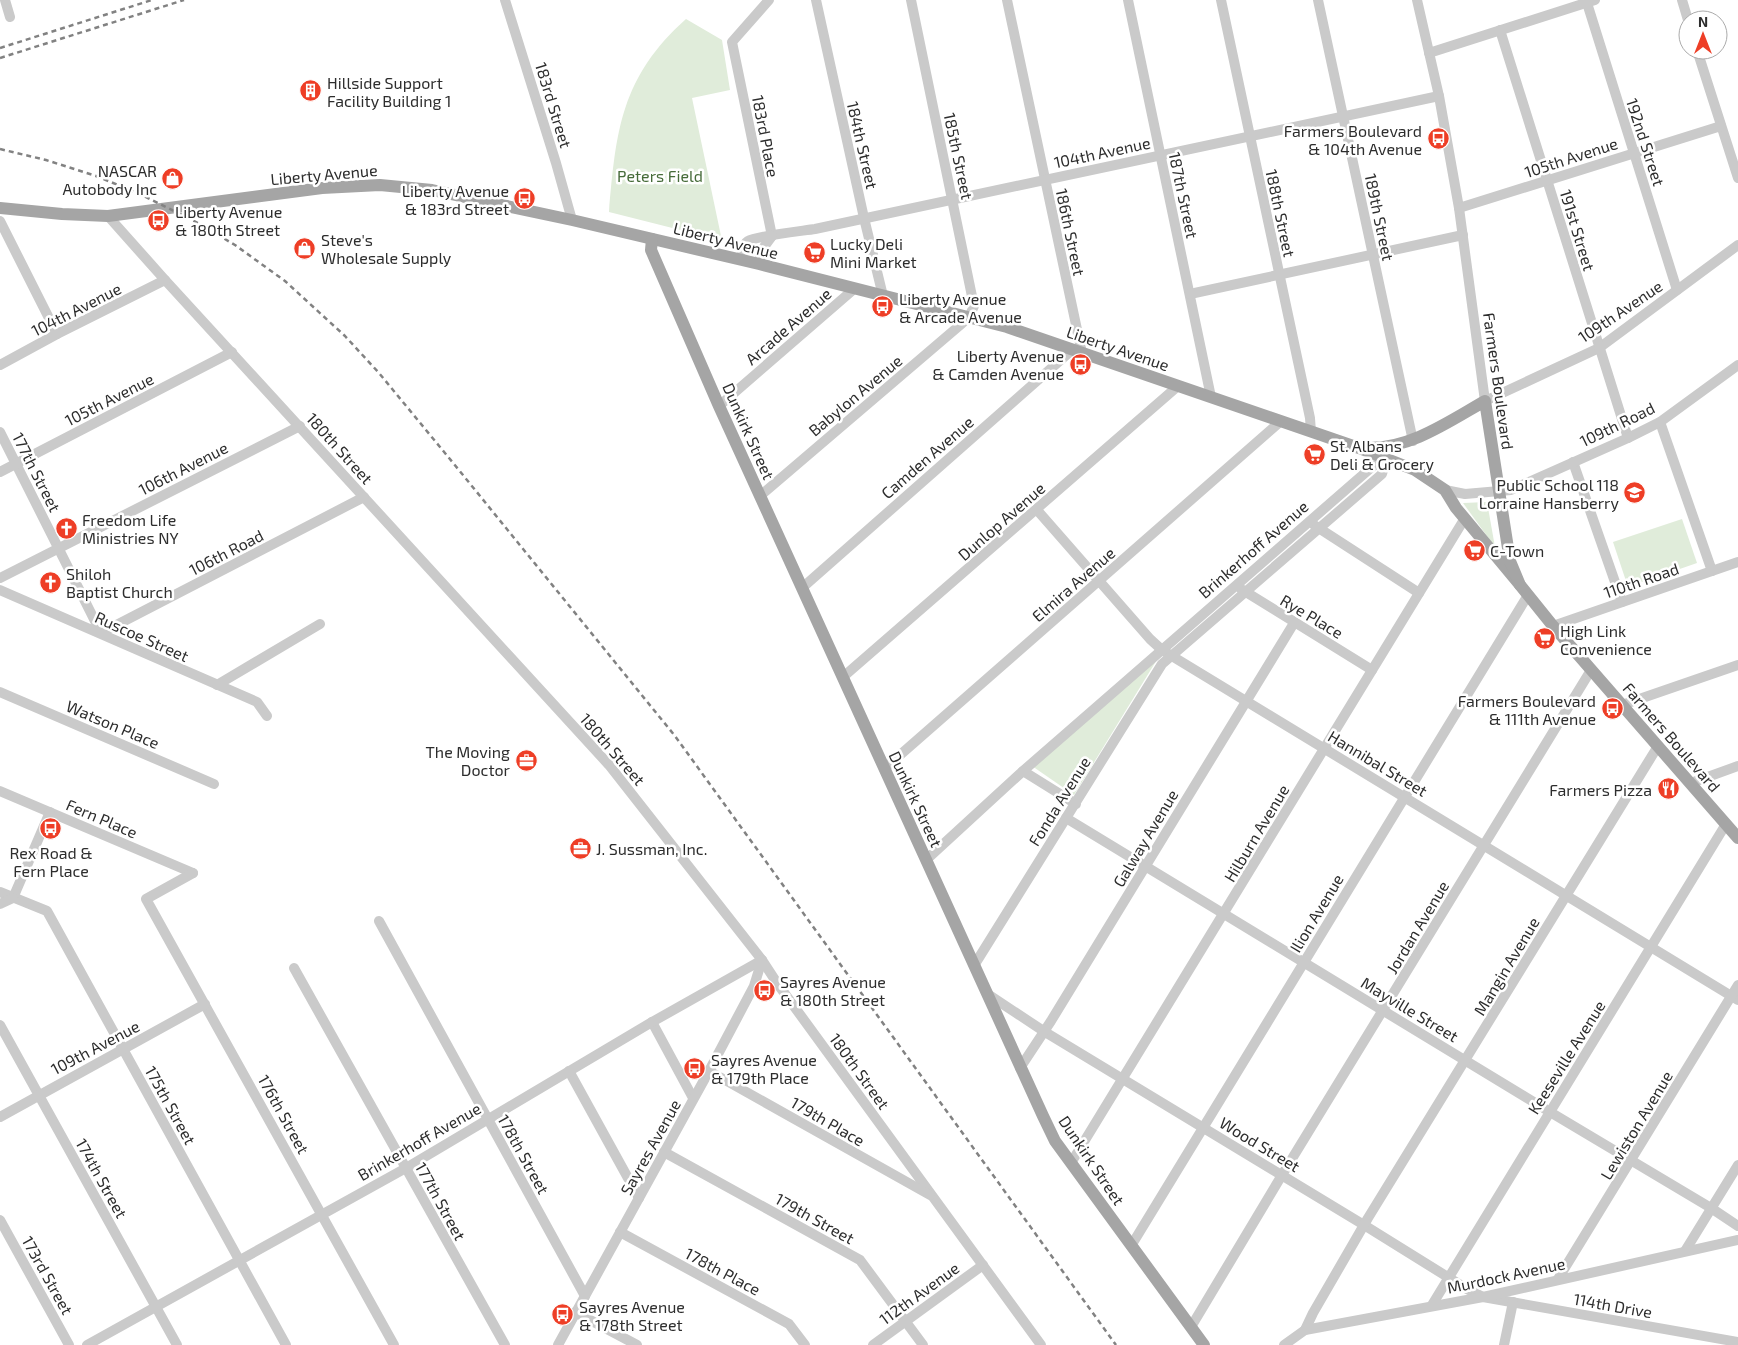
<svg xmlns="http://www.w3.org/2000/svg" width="1738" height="1345" font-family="'Exo 2',sans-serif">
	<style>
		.green { fill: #e0ecda }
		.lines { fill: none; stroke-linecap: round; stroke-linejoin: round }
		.minor { stroke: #cacaca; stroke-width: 10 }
		.major { stroke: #a5a5a5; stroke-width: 12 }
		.rail { stroke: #828282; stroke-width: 2.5; stroke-dasharray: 5 4; stroke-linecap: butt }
		.labels { text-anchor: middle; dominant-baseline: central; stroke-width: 5; stroke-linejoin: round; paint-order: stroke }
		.poi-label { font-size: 16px; fill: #2d2d2d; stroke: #fff; text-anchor: start }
		.street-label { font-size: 16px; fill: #2d2d2d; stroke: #fff }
		.park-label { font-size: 16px; fill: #466b39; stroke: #fff }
	</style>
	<rect width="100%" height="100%" fill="#fff"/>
	<g class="green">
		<path d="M686 19 722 40 730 90 692 98 721 236 708 237 609 212C616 131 621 77 686 19Z"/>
		<polygon points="1487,502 1495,547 1463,503"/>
		<polygon points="1682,519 1697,563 1628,587 1613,542"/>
		<polygon points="1158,658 1074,795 1032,766"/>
	</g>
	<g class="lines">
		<g class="minor">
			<polyline points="5,0 10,17"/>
			<polyline points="505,0 556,163 572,220"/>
			<polyline points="769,0 732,42 772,236"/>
			<polyline points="816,0 864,218 883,296"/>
			<polyline points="1007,0 1082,353"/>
			<polyline points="1128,0 1211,397"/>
			<polyline points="1221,0 1310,418 1311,432"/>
			<polyline points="1318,0 1413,441"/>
			<polyline points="1417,0 1439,96 1459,208 1485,401 1599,348 1738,245"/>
			<polyline points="1682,0 1688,20"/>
			<polyline points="1587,3 1677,290"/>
			<polyline points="1500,30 1628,438"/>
			<polyline points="1697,50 1738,178"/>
			<polyline points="1429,53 1595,0"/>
			<polyline points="1459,208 1721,126"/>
			<polyline points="108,216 165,280 609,765 762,960 777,983 1041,1345"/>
			<polyline points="0,221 57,334"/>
			<path d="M742 260C742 253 742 245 748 241 756 236 802 231 815 229L1439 96"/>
			<polyline points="759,264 761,251 772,236"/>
			<polyline points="1190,294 1463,235"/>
			<polyline points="0,365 57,334 165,280"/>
			<polyline points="719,406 854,289"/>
			<polyline points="1660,422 1712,571"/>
			<polyline points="0,432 101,633"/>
			<polyline points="1573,462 1622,602"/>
			<polyline points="0,472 232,352"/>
			<polyline points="1445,490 1465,494 1511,490 1628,438 1660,422 1738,365"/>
			<polyline points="760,496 959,326 969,317 974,306 911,0"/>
			<polyline points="1037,510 1150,639 1162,650 1738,1000"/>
			<polyline points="1314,525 1419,593"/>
			<polyline points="0,578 300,426"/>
			<polyline points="802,588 1072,350"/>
			<polyline points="1241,589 1372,670"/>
			<polyline points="0,590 257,702 267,716"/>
			<polyline points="1553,626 1738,562"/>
			<polyline points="101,633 364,497"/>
			<polyline points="843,677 1178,386"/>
			<polyline points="217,685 320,624"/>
			<polyline points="0,692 214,784"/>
			<polyline points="1622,705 1738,665"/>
			<polyline points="884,769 1281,421"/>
			<polyline points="1023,771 1076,804"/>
			<polyline points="1691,783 1738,766"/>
			<polyline points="0,791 193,873"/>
			<polyline points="1066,818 1550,1112 1711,1208 1738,1226"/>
			<polyline points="926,860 1023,771 1373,466 1386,460"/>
			<polyline points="193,873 146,899 394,1345"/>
			<polyline points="0,892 47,911 286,1345"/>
			<polyline points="13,898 50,812"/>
			<polyline points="0,904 13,898"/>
			<polyline points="379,921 585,1296"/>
			<polyline points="975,964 1162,664 1382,474 1386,460"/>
			<polyline points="294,968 505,1345"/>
			<polyline points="989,995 1045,1032 1364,1225 1467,1289 1483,1297 1738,1342"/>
			<polyline points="652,1022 693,1098"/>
			<polyline points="0,1025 177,1345"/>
			<polyline points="1020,1068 1051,1021 1294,623"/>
			<polyline points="569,1071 639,1198"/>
			<polyline points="709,1071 930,1195"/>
			<polyline points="0,1117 205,1004"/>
			<polyline points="664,1152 860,1260 923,1345"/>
			<polyline points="1071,1163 1465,518"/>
			<polyline points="0,1220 69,1345"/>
			<polyline points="620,1232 789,1324 805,1345"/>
			<polyline points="1131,1246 1528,595"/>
			<polyline points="1685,1251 1738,1165"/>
			<polyline points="1558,1279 1738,985"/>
			<polyline points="1432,1305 1726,824"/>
			<polyline points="575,1312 637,1345"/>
			<polyline points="1191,1327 1282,1175 1591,670"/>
			<polyline points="1305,1330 1313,1313 1368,1218 1658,746"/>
			<polyline points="87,1345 406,1168 652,1022 762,960"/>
			<polyline points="558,1345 709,1071 754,986 762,960"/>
			<polyline points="873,1345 983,1265"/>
			<polyline points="1284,1345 1305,1330 1483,1297 1738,1240"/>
			<polyline points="1504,1345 1513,1302"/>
		</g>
		<g class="major">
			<polyline points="0,208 62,214 108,216 322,188 380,185 432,190 572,220 759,264 1007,327 1359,448 1415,470 1445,490 1456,508 1520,585"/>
			<polyline points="652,239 651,250 719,406 1043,1116 1055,1141 1204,1345"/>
			<path d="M1367 448C1410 449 1448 422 1485 401L1510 561 1520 585 1553 626 1738 838"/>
		</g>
		<g class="rail">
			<polyline points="0,48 152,0"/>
			<polyline points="0,58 184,0"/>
			<polyline points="0,149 46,160 96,176 140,194 196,222 235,245 285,281 345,336 379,373 454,464 675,736 1116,1345"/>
		</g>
	</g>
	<defs>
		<symbol id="building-disc" viewBox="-11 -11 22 22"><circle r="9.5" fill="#ee3e26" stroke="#fff"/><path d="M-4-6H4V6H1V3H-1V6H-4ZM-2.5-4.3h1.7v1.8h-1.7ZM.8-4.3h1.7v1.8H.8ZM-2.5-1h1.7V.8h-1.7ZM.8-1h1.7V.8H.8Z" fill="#fff"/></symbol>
		<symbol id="bus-disc" viewBox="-11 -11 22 22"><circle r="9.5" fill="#ee3e26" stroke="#fff"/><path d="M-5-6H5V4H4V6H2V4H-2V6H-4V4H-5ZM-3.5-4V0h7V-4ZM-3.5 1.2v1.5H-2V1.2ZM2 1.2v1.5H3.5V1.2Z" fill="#fff"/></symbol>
		<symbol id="shop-disc" viewBox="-11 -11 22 22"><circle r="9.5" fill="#ee3e26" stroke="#fff"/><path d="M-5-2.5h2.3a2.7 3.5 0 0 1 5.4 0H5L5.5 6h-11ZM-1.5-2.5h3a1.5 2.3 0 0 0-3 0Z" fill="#fff"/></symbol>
		<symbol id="supermarket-disc" viewBox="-11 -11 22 22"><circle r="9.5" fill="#ee3e26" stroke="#fff"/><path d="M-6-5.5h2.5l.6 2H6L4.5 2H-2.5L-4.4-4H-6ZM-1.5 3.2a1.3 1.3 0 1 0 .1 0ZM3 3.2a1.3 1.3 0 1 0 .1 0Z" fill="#fff"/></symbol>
		<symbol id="school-disc" viewBox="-11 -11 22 22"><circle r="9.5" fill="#ee3e26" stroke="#fff"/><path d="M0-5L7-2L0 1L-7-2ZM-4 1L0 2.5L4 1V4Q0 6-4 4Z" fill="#fff"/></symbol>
		<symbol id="church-disc" viewBox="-11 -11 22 22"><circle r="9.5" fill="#ee3e26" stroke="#fff"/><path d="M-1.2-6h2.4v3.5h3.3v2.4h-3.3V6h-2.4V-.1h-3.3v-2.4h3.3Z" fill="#fff"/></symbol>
		<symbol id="office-disc" viewBox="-11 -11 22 22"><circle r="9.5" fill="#ee3e26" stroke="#fff"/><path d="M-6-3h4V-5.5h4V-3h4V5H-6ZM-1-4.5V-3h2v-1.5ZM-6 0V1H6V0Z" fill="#fff"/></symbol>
		<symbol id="restaurant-disc" viewBox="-11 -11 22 22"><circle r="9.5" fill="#ee3e26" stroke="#fff"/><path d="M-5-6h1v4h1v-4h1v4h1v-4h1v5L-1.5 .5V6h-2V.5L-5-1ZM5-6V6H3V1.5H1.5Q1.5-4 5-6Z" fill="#fff"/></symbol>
	</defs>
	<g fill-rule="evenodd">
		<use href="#building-disc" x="298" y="78" width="25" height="25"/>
		<use href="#bus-disc" x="1426" y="126" width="25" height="25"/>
		<use href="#shop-disc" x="160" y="166" width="25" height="25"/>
		<use href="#bus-disc" x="512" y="186" width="25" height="25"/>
		<use href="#bus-disc" x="146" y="208" width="25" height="25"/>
		<use href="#shop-disc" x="292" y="236" width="25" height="25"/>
		<use href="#supermarket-disc" x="802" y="240" width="25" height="25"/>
		<use href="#bus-disc" x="870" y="294" width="25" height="25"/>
		<use href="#bus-disc" x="1068" y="352" width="25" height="25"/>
		<use href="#supermarket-disc" x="1302" y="442" width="25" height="25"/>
		<use href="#school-disc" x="1622" y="480" width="25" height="25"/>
		<use href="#church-disc" x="54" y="516" width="25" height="25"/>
		<use href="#supermarket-disc" x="1462" y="538" width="25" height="25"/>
		<use href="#church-disc" x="38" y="570" width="25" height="25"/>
		<use href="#supermarket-disc" x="1532" y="626" width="25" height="25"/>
		<use href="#bus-disc" x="1600" y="696" width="25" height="25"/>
		<use href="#office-disc" x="514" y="748" width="25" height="25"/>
		<use href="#restaurant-disc" x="1656" y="776" width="25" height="25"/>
		<use href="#bus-disc" x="38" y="816" width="25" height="25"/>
		<use href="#office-disc" x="568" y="836" width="25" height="25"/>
		<use href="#bus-disc" x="752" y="978" width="25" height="25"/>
		<use href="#bus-disc" x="682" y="1056" width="25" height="25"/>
		<use href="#bus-disc" x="550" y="1302" width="25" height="25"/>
	</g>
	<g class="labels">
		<g class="poi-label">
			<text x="327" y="82">Hillside Support<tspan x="327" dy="18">Facility Building 1</tspan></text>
			<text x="1422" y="130" text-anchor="end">Farmers Boulevard<tspan x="1422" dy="18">&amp; 104th Avenue</tspan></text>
			<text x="157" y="170" text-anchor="end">NASCAR<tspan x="157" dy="18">Autobody Inc</tspan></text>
			<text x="509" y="190" text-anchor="end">Liberty Avenue<tspan x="509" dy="18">&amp; 183rd Street</tspan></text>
			<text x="175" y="211">Liberty Avenue<tspan x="175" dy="18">&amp; 180th Street</tspan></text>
			<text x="321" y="239">Steve's<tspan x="321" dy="18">Wholesale Supply</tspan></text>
			<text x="830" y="243">Lucky Deli<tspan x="830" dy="18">Mini Market</tspan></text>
			<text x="899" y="298">Liberty Avenue<tspan x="899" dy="18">&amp; Arcade Avenue</tspan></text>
			<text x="1064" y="355" text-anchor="end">Liberty Avenue<tspan x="1064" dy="18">&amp; Camden Avenue</tspan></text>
			<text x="1330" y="445">St. Albans<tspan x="1330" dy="18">Deli &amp; Grocery</tspan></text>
			<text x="1619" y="484" text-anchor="end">Public School 118<tspan x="1619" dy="18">Lorraine Hansberry</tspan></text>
			<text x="82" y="519">Freedom Life<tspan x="82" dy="18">Ministries NY</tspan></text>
			<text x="1490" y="550">C-Town</text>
			<text x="66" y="573">Shiloh<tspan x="66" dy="18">Baptist Church</tspan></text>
			<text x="1560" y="630">High Link<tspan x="1560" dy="18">Convenience</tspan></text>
			<text x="1596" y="700" text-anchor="end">Farmers Boulevard<tspan x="1596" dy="18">&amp; 111th Avenue</tspan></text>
			<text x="510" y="751" text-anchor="end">The Moving<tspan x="510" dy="18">Doctor</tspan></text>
			<text x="1652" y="789" text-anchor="end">Farmers Pizza</text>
			<text x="596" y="848">J. Sussman, Inc.</text>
			<text x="51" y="852" text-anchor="middle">Rex Road &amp;<tspan x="51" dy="18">Fern Place</tspan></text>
			<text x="780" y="981">Sayres Avenue<tspan x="780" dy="18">&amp; 180th Street</tspan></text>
			<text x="711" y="1059">Sayres Avenue<tspan x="711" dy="18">&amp; 179th Place</tspan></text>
			<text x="579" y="1306">Sayres Avenue<tspan x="579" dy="18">&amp; 178th Street</tspan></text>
		</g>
		<g class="street-label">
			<text transform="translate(554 105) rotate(73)">183rd Street</text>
			<text transform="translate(766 136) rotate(79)">183rd Place</text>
			<text transform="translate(1646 142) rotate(72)">192nd Street</text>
			<text transform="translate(863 145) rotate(77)">184th Street</text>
			<text transform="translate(1102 152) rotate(-12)">104th Avenue</text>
			<text transform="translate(959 156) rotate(78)">185th Street</text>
			<text transform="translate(1571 157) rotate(-18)">105th Avenue</text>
			<text transform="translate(324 174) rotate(-5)">Liberty Avenue</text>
			<text transform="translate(1184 195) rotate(78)">187th Street</text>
			<text transform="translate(1281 213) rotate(78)">188th Street</text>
			<text transform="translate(1380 217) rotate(78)">189th Street</text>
			<text transform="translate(1578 230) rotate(73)">191st Street</text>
			<text transform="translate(1071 232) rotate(78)">186th Street</text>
			<text transform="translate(726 240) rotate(14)">Liberty Avenue</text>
			<text transform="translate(76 309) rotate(-27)">104th Avenue</text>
			<text transform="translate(1620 311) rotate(-34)">109th Avenue</text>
			<text transform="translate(788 326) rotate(-41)">Arcade Avenue</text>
			<text transform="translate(1118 348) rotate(19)">Liberty Avenue</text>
			<text transform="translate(1499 381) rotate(82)">Farmers Boulevard</text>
			<text transform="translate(855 395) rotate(-40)">Babylon Avenue</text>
			<text transform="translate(109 399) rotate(-27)">105th Avenue</text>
			<text transform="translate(1617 424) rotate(-26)">109th Road</text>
			<text transform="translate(749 431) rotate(66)">Dunkirk Street</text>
			<text transform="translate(340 448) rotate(48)">180th Street</text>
			<text transform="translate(927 457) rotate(-41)">Camden Avenue</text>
			<text transform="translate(183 468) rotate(-27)">106th Avenue</text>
			<text transform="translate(37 472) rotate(63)">177th Street</text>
			<text transform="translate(1001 521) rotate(-41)">Dunlop Avenue</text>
			<text transform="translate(1253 549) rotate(-41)">Brinkerhoff Avenue</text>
			<text transform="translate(226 552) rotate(-27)">106th Road</text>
			<text transform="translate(1641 580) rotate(-19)">110th Road</text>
			<text transform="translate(1073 584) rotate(-41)">Elmira Avenue</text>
			<text transform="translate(1312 616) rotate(31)">Rye Place</text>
			<text transform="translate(142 636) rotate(24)">Ruscoe Street</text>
			<text transform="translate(113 724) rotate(23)">Watson Place</text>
			<text transform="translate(1672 737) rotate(49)">Farmers Boulevard</text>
			<text transform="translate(613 749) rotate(49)">180th Street</text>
			<text transform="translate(1378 763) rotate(31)">Hannibal Street</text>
			<text transform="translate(916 799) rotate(65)">Dunkirk Street</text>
			<text transform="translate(1059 801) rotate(-58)">Fonda Avenue</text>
			<text transform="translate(102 818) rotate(23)">Fern Place</text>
			<text transform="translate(1256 833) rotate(-59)">Hilburn Avenue</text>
			<text transform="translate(1145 838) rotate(-59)">Galway Avenue</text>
			<text transform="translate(1316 913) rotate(-59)">Ilion Avenue</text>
			<text transform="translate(1417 927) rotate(-59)">Jordan Avenue</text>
			<text transform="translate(1506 966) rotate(-59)">Mangin Avenue</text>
			<text transform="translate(1410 1009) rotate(31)">Mayville Street</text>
			<text transform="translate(95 1047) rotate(-28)">109th Avenue</text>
			<text transform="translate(1566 1057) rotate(-58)">Keeseville Avenue</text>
			<text transform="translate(860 1071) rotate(54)">180th Street</text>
			<text transform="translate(171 1105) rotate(61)">175th Street</text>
			<text transform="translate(284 1114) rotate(61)">176th Street</text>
			<text transform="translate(828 1121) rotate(30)">179th Place</text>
			<text transform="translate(1636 1125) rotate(-59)">Lewiston Avenue</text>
			<text transform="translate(419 1141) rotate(-30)">Brinkerhoff Avenue</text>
			<text transform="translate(1260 1144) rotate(31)">Wood Street</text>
			<text transform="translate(650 1147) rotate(-61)">Sayres Avenue</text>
			<text transform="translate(524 1154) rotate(61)">178th Street</text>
			<text transform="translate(1092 1160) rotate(56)">Dunkirk Street</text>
			<text transform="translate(102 1178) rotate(61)">174th Street</text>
			<text transform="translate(441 1201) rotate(61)">177th Street</text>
			<text transform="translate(815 1218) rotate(29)">179th Street</text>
			<text transform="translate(723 1271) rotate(28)">178th Place</text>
			<text transform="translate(48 1275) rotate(61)">173rd Street</text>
			<text transform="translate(1506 1275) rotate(-12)">Murdock Avenue</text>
			<text transform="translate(919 1293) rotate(-36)">112th Avenue</text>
			<text transform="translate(1613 1305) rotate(10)">114th Drive</text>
		</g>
		<g class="park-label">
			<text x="660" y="175">Peters Field</text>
		</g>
	</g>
	<g transform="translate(1703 35)"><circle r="24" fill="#ffffff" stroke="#ababab"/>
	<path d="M0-4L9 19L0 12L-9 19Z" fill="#ee3e26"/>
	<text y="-8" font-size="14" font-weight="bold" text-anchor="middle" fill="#2d2d2d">N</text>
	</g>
</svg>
